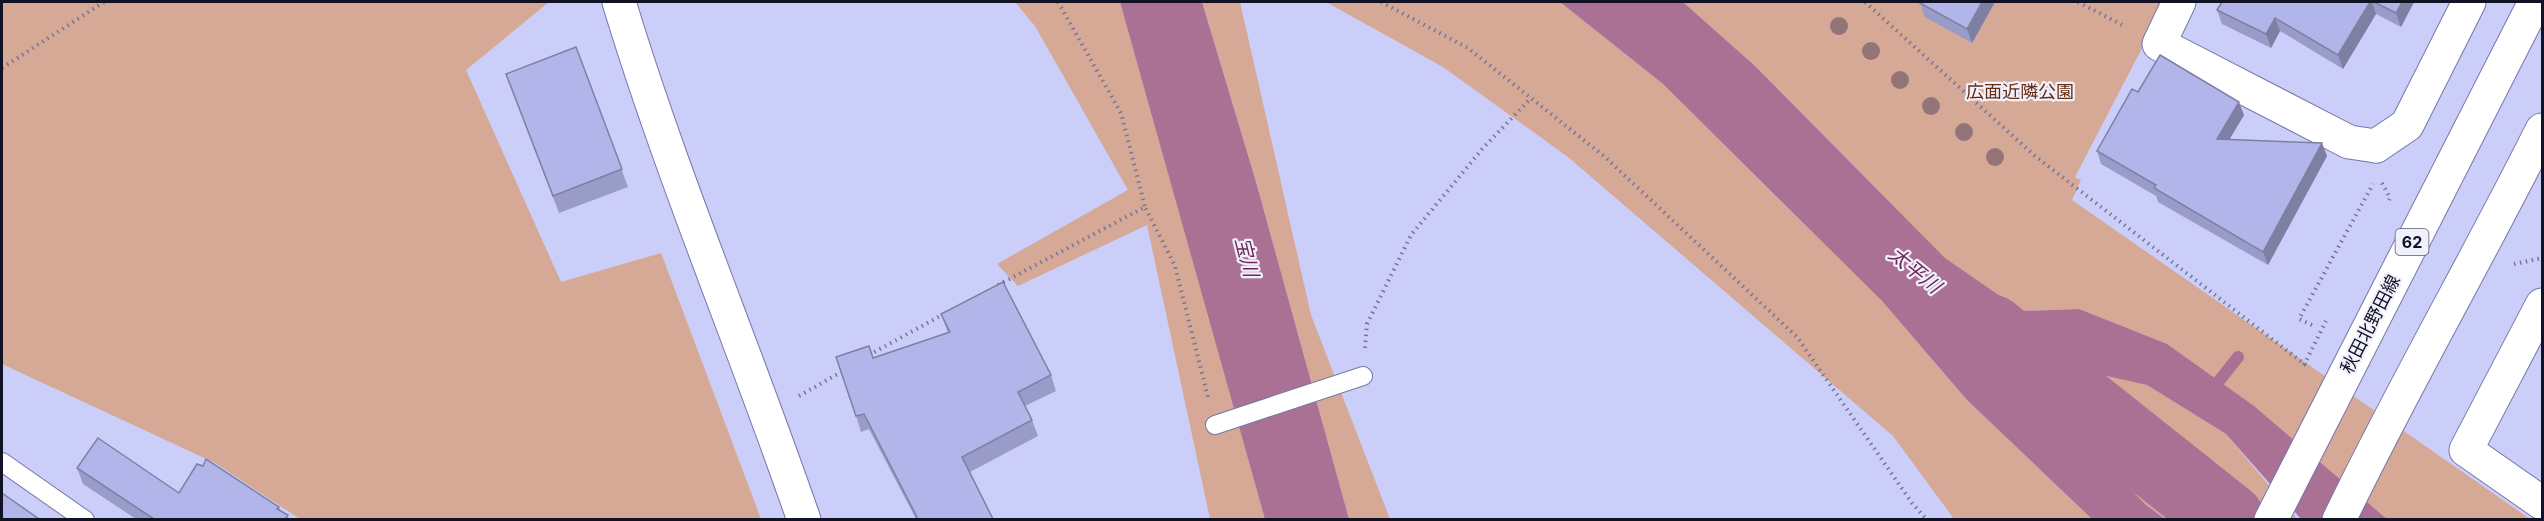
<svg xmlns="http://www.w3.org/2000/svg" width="2544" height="521" font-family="Inter,'Noto Sans JP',sans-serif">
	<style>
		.green { fill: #d6a896 }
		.water { fill: #ab7195 }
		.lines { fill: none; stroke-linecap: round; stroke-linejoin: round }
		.stream { stroke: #ab7195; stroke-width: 12 }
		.river { stroke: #ab7195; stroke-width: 74 }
		.lane-casing { stroke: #7577a8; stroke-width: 20 }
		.street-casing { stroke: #7577a8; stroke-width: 35 }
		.secondary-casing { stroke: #7577a8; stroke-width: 35 }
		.primary-casing { stroke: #7577a8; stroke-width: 35 }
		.path { stroke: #757796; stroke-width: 4; stroke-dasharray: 1.5 4.5; stroke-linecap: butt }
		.lane { stroke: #fff; stroke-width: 18 }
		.street { stroke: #fff; stroke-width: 33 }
		.secondary { stroke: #fff; stroke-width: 33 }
		.primary { stroke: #fff; stroke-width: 33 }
		.tree { fill: #937478 }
		.wall { fill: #999cc8 }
		.shaded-wall { fill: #7d7fa3 }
		.building { fill: #b2b5e9; stroke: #7d7fa3; stroke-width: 1.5 }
		.labels { text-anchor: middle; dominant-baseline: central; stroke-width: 4.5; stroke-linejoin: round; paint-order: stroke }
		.shield { fill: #f1f1fd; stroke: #556; stroke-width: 1.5 }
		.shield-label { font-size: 16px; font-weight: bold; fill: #121225 }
		.park-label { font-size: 18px; fill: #652a0f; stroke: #f1f1fd }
		.street-label { font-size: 18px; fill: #121225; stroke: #f1f1fd }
		.water-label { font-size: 20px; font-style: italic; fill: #6f2858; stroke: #f1f1fd }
	</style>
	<rect width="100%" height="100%" fill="#cbcef8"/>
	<g class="green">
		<polygon points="2,2 549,2 466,70 561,282 661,253 761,519 300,519 215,463 2,364"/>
		<polygon points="1015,2 1120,2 1268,519 1210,519 1147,225 1018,286 997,264 1128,190 1035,26"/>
		<polygon points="1202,2 1240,2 1311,315 1390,519 1349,519 1256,182"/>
		<polygon points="1326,2 1560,2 1663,84 1882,301 1967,400 2092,519 1954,519 1893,436 1568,157 1443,67"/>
		<polygon points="1683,2 2166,2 2075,177 2081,180 2072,200 2530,519 2387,519 2262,413 2079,309 2022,311 1945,258 1754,65"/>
		<polygon points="2079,370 2147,385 2226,434 2297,519 2165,519 2145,504 2060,417"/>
	</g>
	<g class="water">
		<polygon points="1120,2 1202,2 1256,182 1349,519 1265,519"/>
		<polygon points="1560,2 1683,2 1754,65 1945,258 2022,311 2079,309 2167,344 2254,406 2387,519 2301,519 2226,434 2147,385 2079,370 2060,417 2145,504 2165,519 2092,519 1967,400 1882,301 1663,84"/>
	</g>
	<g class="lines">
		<polyline class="stream" points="2219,381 2238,357"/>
		<polyline class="river" points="1990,331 2228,520"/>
		<defs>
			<g id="lane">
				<polyline points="1215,425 1363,376"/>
				<polyline points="2,462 85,520"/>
			</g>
			<g id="street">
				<polyline points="2179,2 2159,44 2349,142 2376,146"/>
				<polyline points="2542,305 2466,450 2542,503"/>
			</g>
			<path id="secondary" d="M619 2C672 177 744 346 804 520"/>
			<g id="primary">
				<polyline points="2376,146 2407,125 2469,2"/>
				<polyline points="2271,520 2535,2"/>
				<path d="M2339 520C2403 387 2477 260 2542 130"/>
			</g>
		</defs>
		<use href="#lane" class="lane-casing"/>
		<use href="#street" class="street-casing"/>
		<use href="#secondary" class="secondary-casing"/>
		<use href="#primary" class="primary-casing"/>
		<g class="path">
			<polyline points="1058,2 1121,113 1145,207"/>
			<polyline points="1381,2 1468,48 1605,157 1797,337 1912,503 1927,520"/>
			<polyline points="1865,2 2035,156 2307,366"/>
			<polyline points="2078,2 2126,27"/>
			<polyline points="2,68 104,2"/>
			<polyline points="2382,183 2390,198 2389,200"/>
			<polyline points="2514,264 2542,258"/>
			<polyline points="998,285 1145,207 1175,266 1208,397"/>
			<polyline points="2312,325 2299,319 2373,184"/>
			<polyline points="1365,348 1367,324 1411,235 1483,148 1531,98"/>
			<polyline points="869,355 944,314"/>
			<polyline points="2304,365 2326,321"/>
			<polyline points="799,396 845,370"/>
		</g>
		<use href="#lane" class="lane"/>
		<use href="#street" class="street"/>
		<use href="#secondary" class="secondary"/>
		<use href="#primary" class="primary"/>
	</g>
	<g class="tree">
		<circle cx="1839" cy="26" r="9"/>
		<circle cx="1871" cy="51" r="9"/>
		<circle cx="1900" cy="80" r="9"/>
		<circle cx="1931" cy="106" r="9"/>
		<circle cx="1964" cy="132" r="9"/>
		<circle cx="1995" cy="157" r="9"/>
	</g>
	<g class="wall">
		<polygon points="1921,2 1995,2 1972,43 1925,17 1920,3"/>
		<polygon points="2222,2 2414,2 2401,27 2376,14 2343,69 2280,31 2271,48 2222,24 2217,10"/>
		<polygon points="576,47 628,187 559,213 506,74"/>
		<polygon points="2138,92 2244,115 2229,139 2327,156 2268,265 2158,202 2156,196 2101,164 2097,151"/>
		<polygon points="941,314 1051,375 1056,391 1025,406 1032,420 1038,436 970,472 993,519 916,519 869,429 861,432 856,416 873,358 948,333"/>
		<polygon points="77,468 179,493 279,507 280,511 290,519 136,519 83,484"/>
	</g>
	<g class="shaded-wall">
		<polygon points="1982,2 1995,2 1972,43 1967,29"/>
		<polygon points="2370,2 2372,2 2376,14 2343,69 2338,55"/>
		<polygon points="2402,2 2414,2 2401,27 2396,13"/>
		<polygon points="2275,18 2280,31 2271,48 2266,34"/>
		<polygon points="2239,102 2244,115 2222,152 2217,139"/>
		<polygon points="2322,143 2327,156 2268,265 2263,252"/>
	</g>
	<g class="building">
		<polygon points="1921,2 1982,2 1967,29 1920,3"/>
		<polygon points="2222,2 2370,2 2338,55 2275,18 2266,34 2217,10"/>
		<polygon points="2374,2 2402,2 2396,13"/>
		<polygon points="576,47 622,169 553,196 506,74"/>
		<polygon points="2160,55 2239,102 2217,139 2322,143 2263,252 2154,188 2156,185 2097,151 2132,89 2138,92"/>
		<polygon points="1003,282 1051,375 1018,392 1032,420 962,457 993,519 918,519 864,414 856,416 836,357 869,346 873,358 950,332 941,314"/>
		<polygon points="98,438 179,493 197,464 203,466 206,459 279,507 277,509 288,515 285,519 154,519 77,468"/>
		<polygon points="2,493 39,519 2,519"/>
	</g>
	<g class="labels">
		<rect class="shield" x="2395.5" y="229" width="33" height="26" rx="4.5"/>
		<g class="shield-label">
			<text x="2412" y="242">62</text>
		</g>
		<g class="park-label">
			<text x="2020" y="91">広面近隣公園</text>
		</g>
		<g class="street-label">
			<text transform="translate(2370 324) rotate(-63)">秋田北野田線</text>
		</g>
		<g class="water-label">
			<text transform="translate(1247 257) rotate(76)">宝川</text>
			<text transform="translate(1915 270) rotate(39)">太平川</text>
		</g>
	</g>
	<rect width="2544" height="521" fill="none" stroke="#121225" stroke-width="6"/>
</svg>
